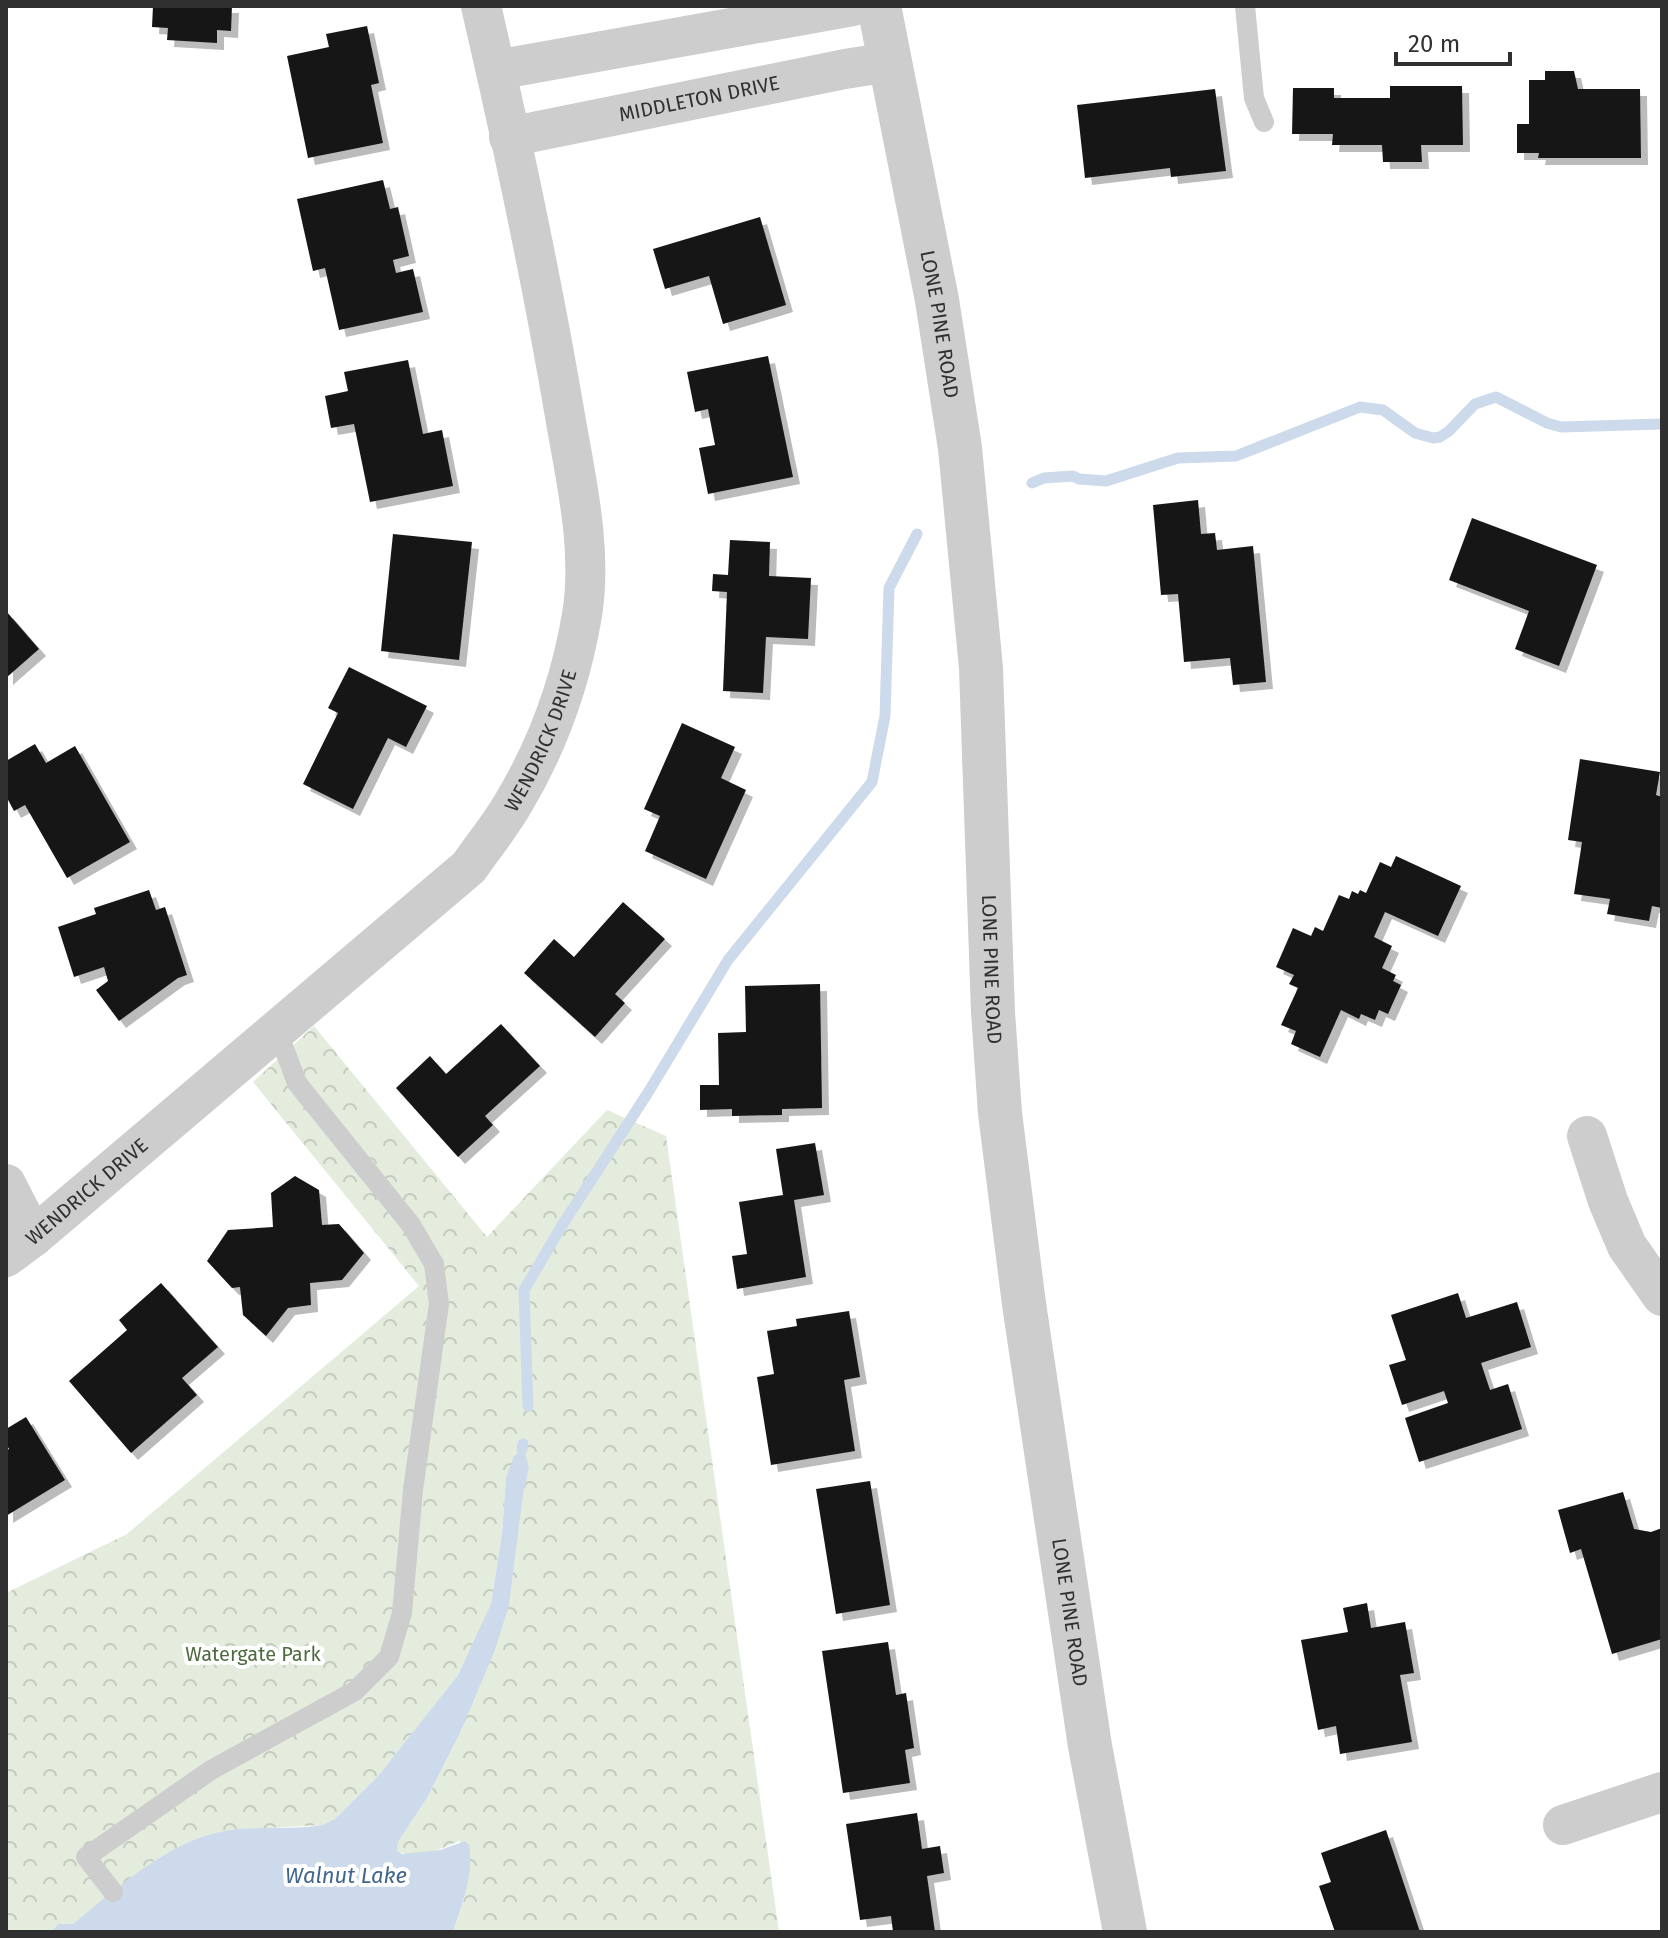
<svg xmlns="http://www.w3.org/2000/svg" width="1668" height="1938" font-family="'Fira Sans',sans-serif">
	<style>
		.forest { fill: url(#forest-crowns) }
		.water { fill: #ccdaeb }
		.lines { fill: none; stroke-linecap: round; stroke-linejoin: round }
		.stream { stroke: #ccdaeb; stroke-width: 11 }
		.building { fill: #171717; filter: url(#shadow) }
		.service { stroke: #cdcdcd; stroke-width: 20 }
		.minor { stroke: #cdcdcd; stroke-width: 40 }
		.tertiary { stroke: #cdcdcd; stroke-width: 44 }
		.labels { text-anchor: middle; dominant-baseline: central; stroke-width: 8; stroke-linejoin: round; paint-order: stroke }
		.street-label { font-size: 20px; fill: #303030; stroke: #fff }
		.park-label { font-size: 20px; fill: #4d6a3f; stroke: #fff }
		.water-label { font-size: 22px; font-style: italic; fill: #41668e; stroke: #fff }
	</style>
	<defs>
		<pattern id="forest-crowns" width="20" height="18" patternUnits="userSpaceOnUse" patternTransform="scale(2)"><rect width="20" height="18" fill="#e4ecde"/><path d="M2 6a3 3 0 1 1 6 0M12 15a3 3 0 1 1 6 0" fill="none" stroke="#c4cbbf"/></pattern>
		<filter id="shadow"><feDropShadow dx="7" dy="7" stdDeviation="0" flood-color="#0004"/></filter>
	</defs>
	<rect width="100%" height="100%" fill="#fff"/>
	<path class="forest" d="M314 1026 487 1237 607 1110 666 1136 779 1932H453L464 1899 470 1852 459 1841C444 1848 412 1862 397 1850L398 1842 427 1798 459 1735 529 1468 506 1478 502 1533 491 1604 486 1618 458 1675 378 1776 335 1819 322 1825 231 1830 184 1845 154 1861 73 1924H58L51 1932H6V1593L127 1534 419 1286 253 1082Z"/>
	<path class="water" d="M524 1449 529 1468 523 1494 509 1605 495 1650 459 1735 427 1798 398 1842 397 1850 402 1854 440 1850 465 1841 469 1845C474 1874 462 1905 453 1932H51L58 1924H73C119 1887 170 1839 230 1830 261 1826 292 1830 322 1825L335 1819 378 1776 458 1675 491 1604 502 1533 506 1478 514 1456Z"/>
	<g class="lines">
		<g class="stream">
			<polyline points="1032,483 1044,478 1073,476 1079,479 1106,481 1178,458 1236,456 1360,407 1383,410 1415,433 1433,438 1440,437 1449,431 1475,404 1496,397 1547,423 1561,427 1662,424"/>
			<polyline points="528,1406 524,1290 561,1227 649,1091 728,960 872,782 885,716 889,588 917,534"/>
			<polyline points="522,1449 523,1444"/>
		</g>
	</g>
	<g class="building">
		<polygon points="153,6 232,6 231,31 217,30 217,43 167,40 168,28 152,27"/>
		<polygon points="367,26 379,83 371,85 383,143 308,158 287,56 329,47 326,34"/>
		<polygon points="1545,71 1574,71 1578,89 1640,89 1641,158 1538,158 1539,153 1517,153 1517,124 1529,124 1529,80 1545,80"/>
		<polygon points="1390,86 1462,86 1463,145 1421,145 1422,162 1383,162 1382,145 1332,145 1333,134 1292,134 1293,88 1334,88 1334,98 1390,98"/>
		<polygon points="1215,89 1226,171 1171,177 1170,168 1085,178 1077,105"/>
		<polygon points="383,180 390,209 398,207 409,256 393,260 396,273 413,269 423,312 339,330 325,268 313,271 297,199"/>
		<polygon points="760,217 786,305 723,324 709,276 665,289 653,249"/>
		<polygon points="768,356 793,477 708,494 699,448 715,445 708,409 695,412 687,372"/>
		<polygon points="408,360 423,434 442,430 453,486 370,502 354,424 331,428 325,396 348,391 344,372"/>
		<polygon points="1198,500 1201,534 1215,533 1217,550 1253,546 1266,682 1233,685 1230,658 1184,662 1178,594 1161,595 1153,505"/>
		<polygon points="1472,518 1597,565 1559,666 1515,649 1529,611 1449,580"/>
		<polygon points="393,534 472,542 459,660 381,651"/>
		<polygon points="730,540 770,542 769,576 811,578 808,639 766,637 763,693 723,691 727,592 712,591 713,574 728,575"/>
		<polygon points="6,611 39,649 6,678"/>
		<polygon points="349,667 427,706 406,747 388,738 353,809 303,784 338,713 328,708"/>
		<polygon points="682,723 735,747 721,778 746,790 706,879 645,851 660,816 644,809"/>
		<polygon points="35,744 46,763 75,746 130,842 67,878 25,805 14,811 6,796 6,761"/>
		<polygon points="1580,759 1660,772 1656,795 1662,797 1662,908 1652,906 1649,921 1607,914 1610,899 1574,894 1582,842 1568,840"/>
		<polygon points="1396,856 1461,886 1438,936 1385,912 1374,937 1392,946 1382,968 1396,975 1393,981 1401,985 1388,1014 1379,1010 1375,1020 1361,1014 1359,1019 1341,1010 1320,1057 1291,1044 1296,1031 1281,1025 1298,988 1289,984 1294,975 1276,967 1293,928 1311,936 1315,927 1323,931 1339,895 1349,899 1352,891 1358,894 1360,890 1366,893 1380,862 1391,867"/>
		<polygon points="149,890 156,910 165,907 187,975 178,978 119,1021 96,990 108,981 104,967 74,977 58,927 96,914 94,908"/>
		<polygon points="623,902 665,939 615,994 625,1003 595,1037 524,973 554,939 574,957"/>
		<polygon points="820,984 822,1108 782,1109 782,1115 732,1116 732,1109 700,1110 700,1085 719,1085 718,1033 746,1032 745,986"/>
		<polygon points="501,1024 540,1066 485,1116 493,1125 458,1157 396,1088 430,1056 446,1074"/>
		<polygon points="815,1143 824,1195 794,1200 806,1277 737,1289 732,1256 747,1254 739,1202 783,1195 776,1149"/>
		<polygon points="295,1176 319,1190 322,1225 339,1224 364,1253 342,1280 310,1283 311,1305 288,1308 266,1336 243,1315 240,1287 232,1288 207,1261 228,1230 273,1227 271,1193"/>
		<polygon points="161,1283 218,1347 182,1378 197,1395 131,1453 69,1381 127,1330 119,1320"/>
		<polygon points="1458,1293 1466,1318 1517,1302 1531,1347 1481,1363 1490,1390 1508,1384 1522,1429 1419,1462 1405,1418 1448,1403 1444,1391 1402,1405 1389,1365 1406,1360 1391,1315"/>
		<polygon points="849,1311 860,1377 844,1380 855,1451 771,1465 757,1377 774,1374 767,1331 797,1326 796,1319"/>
		<polygon points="26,1417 65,1480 6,1516 6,1451 9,1449 6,1444 6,1429"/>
		<polygon points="870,1481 890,1605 836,1614 816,1489"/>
		<polygon points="1623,1492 1634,1529 1651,1532 1662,1528 1662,1639 1612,1654 1581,1549 1570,1553 1558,1510"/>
		<polygon points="1367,1603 1371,1628 1405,1622 1414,1673 1400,1675 1412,1742 1340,1754 1336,1726 1318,1730 1301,1640 1348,1632 1343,1608"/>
		<polygon points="888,1642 896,1695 906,1693 914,1748 905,1750 910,1783 843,1793 822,1651"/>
		<polygon points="917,1813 922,1849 940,1846 944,1873 927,1876 935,1932 893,1932 891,1916 860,1920 846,1824"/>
		<polygon points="1386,1830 1420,1932 1335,1932 1319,1886 1331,1882 1321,1853"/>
	</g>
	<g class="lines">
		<g class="service">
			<polyline points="1245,6 1254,98 1264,122"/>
			<polyline points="113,1892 86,1857 211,1770 355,1691 389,1657 402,1613 413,1490 439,1304 434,1264 411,1225 297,1083 277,1030"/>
		</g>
		<g class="minor">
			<polyline points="496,70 853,6"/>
			<path id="s1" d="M509 137 845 69 890 62"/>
			<polyline points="1587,1136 1608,1201 1627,1246 1662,1296"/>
			<polyline points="6,1184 33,1237"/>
			<path id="s2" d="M6 1257 33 1237 469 867C484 845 501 825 514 802 548 745 571 680 582 615 593 548 575 476 564 410 541 275 512 140 481 6"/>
			<polyline points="1563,1825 1662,1792"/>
		</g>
		<path class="tertiary" id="s3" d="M879 6 937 300 960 448 981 668 993 1012 1000 1113 1024 1304 1090 1746 1125 1932"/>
	</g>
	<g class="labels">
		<g class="street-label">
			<text stroke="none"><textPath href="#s1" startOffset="194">MIDDLETON DRIVE</textPath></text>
			<text stroke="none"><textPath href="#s3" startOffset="324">LONE PINE ROAD</textPath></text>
			<text stroke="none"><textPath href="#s2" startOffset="752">WENDRICK DRIVE</textPath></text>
			<text stroke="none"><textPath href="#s3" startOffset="972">LONE PINE ROAD</textPath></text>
			<text stroke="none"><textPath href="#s2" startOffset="104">WENDRICK DRIVE</textPath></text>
			<text stroke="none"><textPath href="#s3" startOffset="1620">LONE PINE ROAD</textPath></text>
		</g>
		<g class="park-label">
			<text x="253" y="1654">Watergate Park</text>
		</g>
		<g class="water-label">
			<text x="346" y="1875">Walnut Lake</text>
		</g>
	</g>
	<rect width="1668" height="1938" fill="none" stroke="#303030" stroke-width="16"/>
	<path d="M1396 52v12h114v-12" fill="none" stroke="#303030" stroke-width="4"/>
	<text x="1408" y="52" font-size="24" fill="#303030" stroke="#ffffff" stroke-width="6" paint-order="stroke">20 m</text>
</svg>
